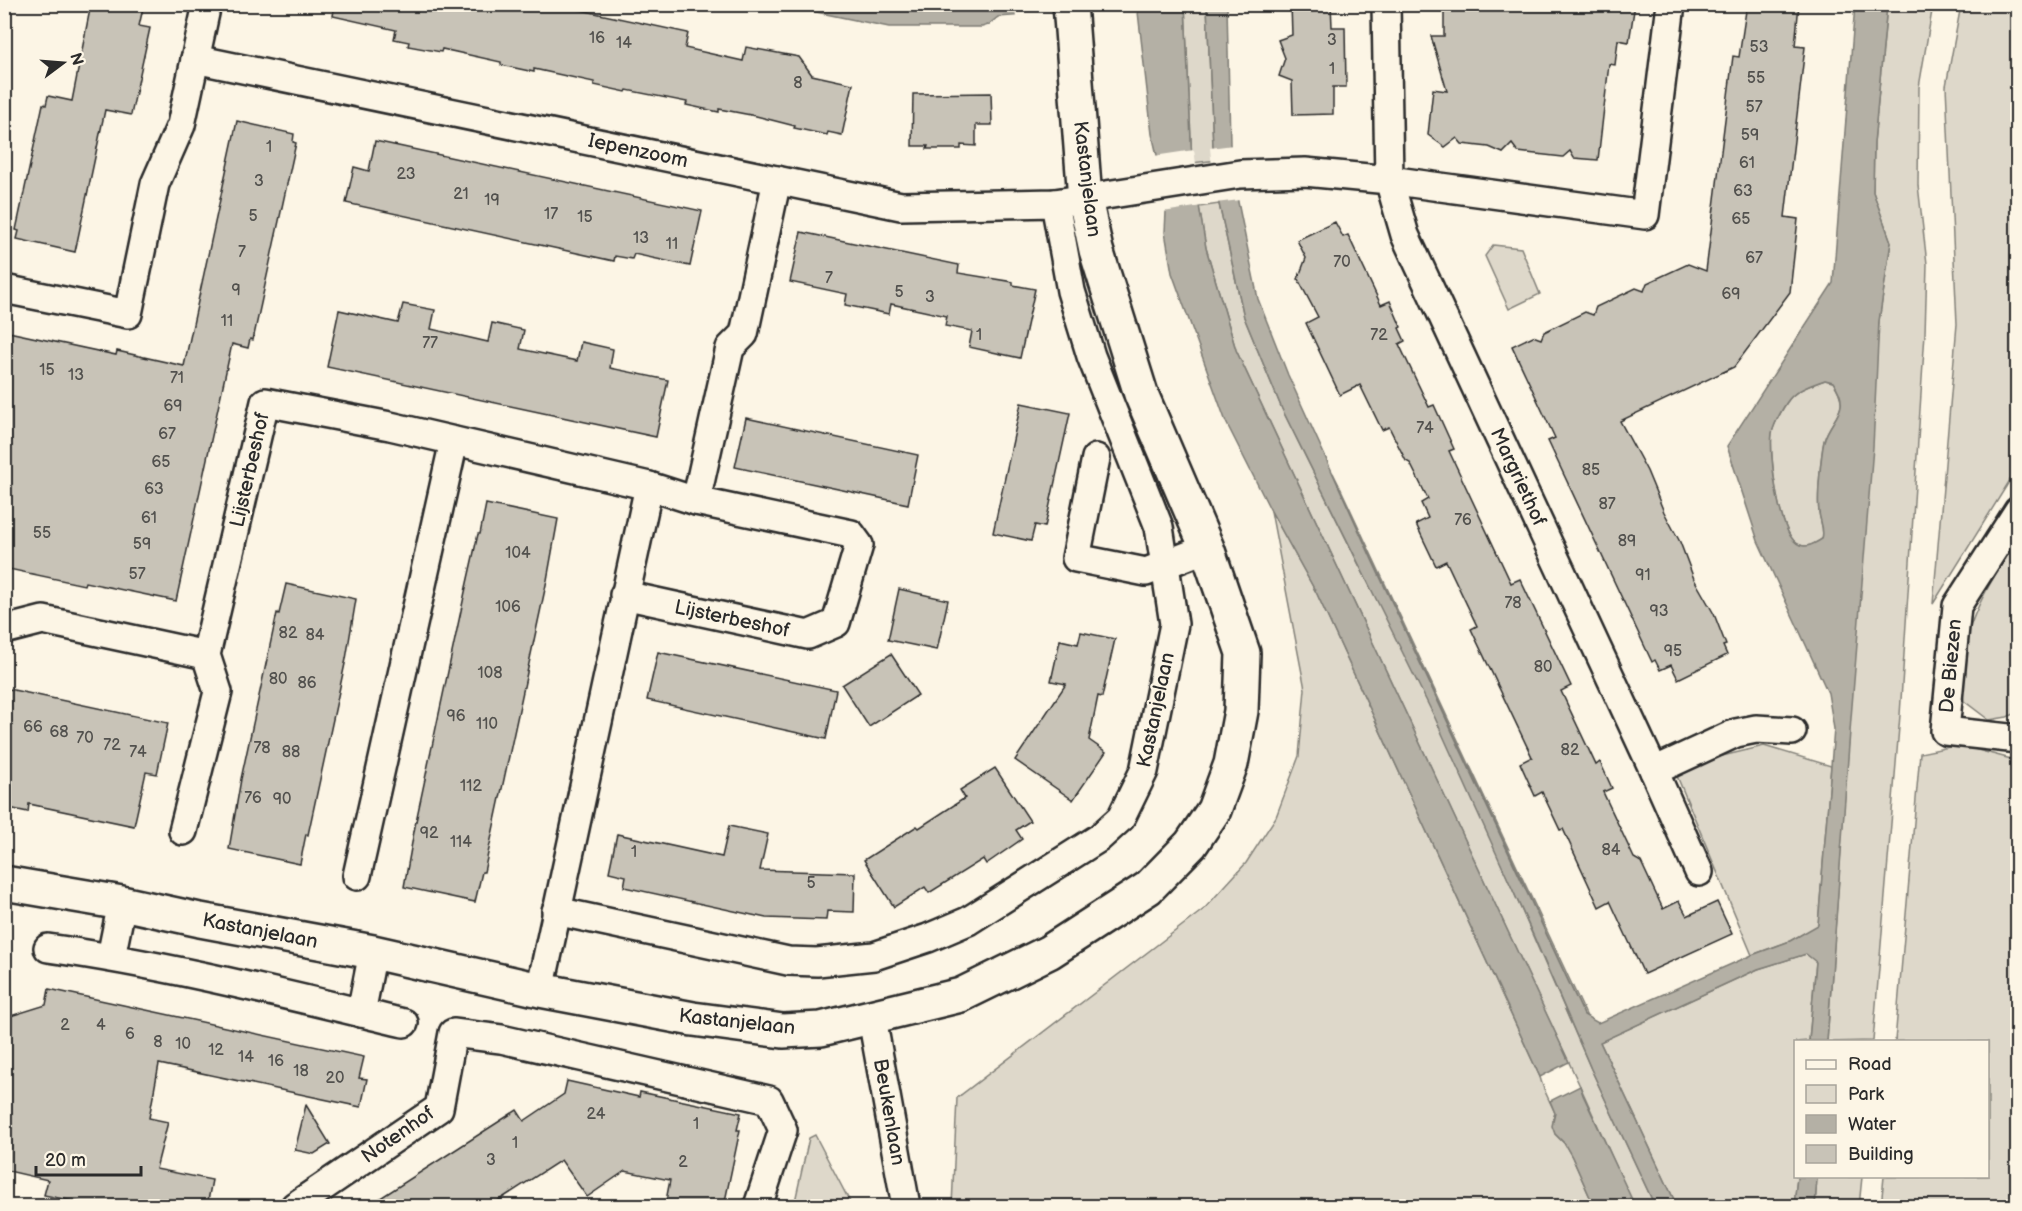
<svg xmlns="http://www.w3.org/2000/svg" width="2022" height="1211" font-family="'Balsamiq Sans',sans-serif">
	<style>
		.green { fill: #ded8ca; stroke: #84827a; stroke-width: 1.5 }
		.water { fill: #b4b0a5; stroke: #7d7b74; stroke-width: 1.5; fill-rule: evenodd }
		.pier { fill: #fcf5e5 }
		.building { fill: #c8c3b7; stroke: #2b2b2b; stroke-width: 1.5 }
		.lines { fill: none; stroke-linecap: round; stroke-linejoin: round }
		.street-casing { stroke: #2b2b2b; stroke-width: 32 }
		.secondary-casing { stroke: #2b2b2b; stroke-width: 38 }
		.street { stroke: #fcf5e5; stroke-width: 27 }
		.secondary { stroke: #fcf5e5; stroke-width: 33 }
		.labels { text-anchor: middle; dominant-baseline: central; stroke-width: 4.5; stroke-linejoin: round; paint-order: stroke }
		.number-label { font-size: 16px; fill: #52514e }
		.street-label { font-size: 20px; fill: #2b2b2b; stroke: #fcf5e5 }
	</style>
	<rect width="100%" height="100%" fill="#fcf5e5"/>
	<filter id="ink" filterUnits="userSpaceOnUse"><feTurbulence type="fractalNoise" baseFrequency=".0167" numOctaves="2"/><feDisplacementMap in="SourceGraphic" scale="12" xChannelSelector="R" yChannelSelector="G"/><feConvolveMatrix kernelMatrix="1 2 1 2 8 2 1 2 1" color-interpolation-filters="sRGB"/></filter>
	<g filter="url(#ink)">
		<g class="green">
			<polygon points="1185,5 1207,5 1213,146 1218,160 1192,163"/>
			<polygon points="1887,5 1933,5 1919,87 1918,185 1927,264 1925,333 1900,715 1873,1041 1827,1042 1879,321 1891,242 1873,192 1874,143"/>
			<polygon points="1961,5 2017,5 2017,469 1933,604 1957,324 1946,86"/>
			<polygon points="1219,204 1244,317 1282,409 1358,563 1415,673 1478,810 1591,1069 1655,1206 1634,1206 1580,1086 1236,350 1206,248 1199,207"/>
			<polygon points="1493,245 1521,248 1540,294 1509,309 1485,256"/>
			<path d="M1825 380 1833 382C1853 411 1831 416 1824 441 1821 456 1817 497 1819 512 1820 522 1825 529 1822 539 1815 543 1809 548 1800 545 1778 537 1769 453 1772 432 1774 424 1786 402 1792 396 1800 388 1815 384 1825 380Z"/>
			<polygon points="1333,473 1339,485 1587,1017 1584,1015"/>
			<path d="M1271 511 1317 594 1540 1077C1543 1090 1550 1101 1555 1113L1553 1119 1555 1134 1564 1143 1572 1157 1594 1206H952L957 1098 1204 909 1246 863 1276 817 1299 756 1305 689Z"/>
			<path d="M2017 539V713L2007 717 1989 720 1964 701C1952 638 1986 590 2017 539Z"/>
			<polygon points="1959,745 2011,759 2017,769 2017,1206 1881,1206 1884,1177 1988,1176 1988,1042 1895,1041 1920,753"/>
			<polygon points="1764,746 1831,766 1818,926 1790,941 1752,955 1677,776 1714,758"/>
			<polygon points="1806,954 1816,961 1809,1041 1796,1042 1796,1176 1797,1177 1794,1206 1677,1206 1600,1042 1758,969"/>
			<polygon points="815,1135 852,1206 794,1206 809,1138"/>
			<polygon points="1817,1177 1862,1177 1859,1206 1815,1206"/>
		</g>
		<g class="water">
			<polygon points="782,5 1185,5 1192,163 1206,248 1236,350 1569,1062 1540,1077 1317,594 1271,511 1226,422 1172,273 1165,232 1166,212 1160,168 1152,134 1138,12 1132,7 1126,7 998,17 988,25 982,27 889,27"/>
			<path d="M1207 5H1227L1230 144 1238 202 1258 299 1288 375 1374 564 1584 1015 1598 1023 1752 955 1790 941 1818 925 1834 729 1828 693 1758 541 1727 446 1833 283 1855 5H1887L1874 143 1873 192 1891 242 1879 321 1873 447 1851 718 1827 1041H1809L1816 962 1806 954 1758 969 1600 1042 1677 1206H1655L1591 1069 1534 937 1435 718 1282 409 1244 317 1219 204 1213 146ZM1825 380 1833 382C1853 410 1831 417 1824 441 1821 456 1817 497 1819 512 1820 522 1825 529 1822 539 1815 543 1808 548 1800 545 1778 537 1769 454 1772 433 1774 424 1785 402 1792 396 1800 388 1814 384 1825 380Z"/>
			<polygon points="1580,1086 1583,1095 1635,1206 1594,1206 1572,1157 1564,1143 1555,1134 1552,1126 1555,1113 1550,1101"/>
			<polygon points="1797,1177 1817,1177 1815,1206 1794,1206"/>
		</g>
		<g class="pier">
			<polygon points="1015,5 1123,5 1123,10 1016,19"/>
			<polygon points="1233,145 1240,200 1216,203 1210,148"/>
			<polygon points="1194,150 1202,206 1163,212 1154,156"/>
		</g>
		<g class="building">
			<polygon points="91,4 144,4 139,26 150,28 131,115 105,110 75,252 17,239 19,231 16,230 43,104 46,105 48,96 72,101"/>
			<polygon points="335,4 553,4 688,33 685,48 743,61 746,47 799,57 812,75 853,84 842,135 828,132 827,135 794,128 795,126 756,116 719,109 719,112 686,105 687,102 627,90 626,92 594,85 594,82 534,69 534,72 501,65 501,62 442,49 441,52 408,46 409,42 394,39 396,30 333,16"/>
			<polygon points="1291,4 1331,4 1332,27 1345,27 1346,87 1333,87 1333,114 1293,115 1292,81 1279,76 1285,58 1278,40 1292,35"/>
			<polygon points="1444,4 1635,4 1629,42 1618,40 1615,65 1609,64 1598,160 1574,158 1570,151 1563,157 1518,152 1512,144 1503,153 1489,147 1462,144 1457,138 1445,147 1428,135 1433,89 1447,91 1431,36 1444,36"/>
			<polygon points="1747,4 1799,4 1795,46 1805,47 1785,217 1798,219 1790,292 1734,367 1620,421 1647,471 1664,512 1680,542 1694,579 1714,614 1726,645 1723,646 1727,655 1678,679 1671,665 1660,670 1655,660 1652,662 1548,441 1555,438 1512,346 1533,336 1541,339 1544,332 1585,312 1593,315 1596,307 1636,288 1644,291 1647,283 1688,264 1706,271 1733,56 1739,57"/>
			<polygon points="991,93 992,125 976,125 976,146 961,145 961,149 927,149 928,146 912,146 913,94"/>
			<polygon points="237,121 294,134 293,142 296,143 253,340 250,339 248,348 232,344 176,601 85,582 84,585 4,568 4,331 116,355 117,351 184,366"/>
			<polygon points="375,141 702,211 690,266 634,254 632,259 615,256 614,261 346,203 354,167 369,171"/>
			<polygon points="1335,222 1343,237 1348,235 1381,305 1390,301 1401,327 1399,328 1405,341 1399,344 1429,407 1434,405 1454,449 1449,451 1511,583 1520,579 1571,686 1561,691 1596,765 1600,762 1612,788 1603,792 1634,858 1641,862 1663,909 1679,901 1687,916 1717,902 1732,934 1644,974 1610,901 1599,907 1563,829 1560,830 1542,792 1535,796 1520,763 1532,757 1471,629 1477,626 1446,561 1436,566 1416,524 1428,518 1421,503 1428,499 1410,463 1406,461 1389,427 1382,430 1360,385 1340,395 1306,323 1318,317 1298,279 1306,258 1297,240"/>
			<polygon points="801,232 959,265 958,273 1013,282 1013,285 1035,289 1020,358 969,347 972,331 945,326 947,316 891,304 889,314 845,305 847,294 790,282"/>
			<polygon points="403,304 435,310 431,329 488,342 492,323 524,330 520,349 577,361 581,342 613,349 610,368 668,380 656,437 327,367 339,310 398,323"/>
			<polygon points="1021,403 1070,413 1045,527 1035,525 1031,541 993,533"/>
			<polygon points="746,418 918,455 908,504 735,467"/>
			<polygon points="486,504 558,519 547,580 484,872 482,872 475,902 404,887 415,826 465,592 478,534 480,534"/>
			<polygon points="286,584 356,599 346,659 308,835 306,834 300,864 229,849 241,779 277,613 279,614"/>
			<polygon points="899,589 948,600 937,650 888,640"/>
			<polygon points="1081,632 1115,639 1102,697 1098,696 1089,740 1106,752 1073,800 1015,760 1066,684 1051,681 1060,640 1078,644"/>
			<polygon points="658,652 836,690 826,739 647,700"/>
			<polygon points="891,654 918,695 869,727 842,685"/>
			<polygon points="4,688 168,723 157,774 146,772 134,826 29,804 28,812 4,807"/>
			<polygon points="995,768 1030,821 1016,830 1022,839 986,864 983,859 929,893 925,887 894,907 864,860 917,826 919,828 965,798 960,790"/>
			<polygon points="729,826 768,834 760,870 855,873 854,912 827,911 826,920 766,918 624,887 626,876 609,872 617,834 722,857"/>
			<polygon points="49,989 364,1057 359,1078 367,1079 361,1107 159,1064 149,1118 168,1122 156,1169 212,1180 207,1206 97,1206 44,1195 48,1180 4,1170 4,1018 46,1005"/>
			<polygon points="567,1081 639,1097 640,1092 741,1113 737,1130 740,1130 724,1206 665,1206 670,1180 625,1171 587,1197 561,1160 490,1206 368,1206 517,1110 524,1121 564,1094"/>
			<polygon points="306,1105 330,1144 314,1154 295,1150"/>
		</g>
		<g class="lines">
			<defs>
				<g id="street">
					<polyline points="1386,4 1389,180 1645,215 1671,4"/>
					<polyline points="195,59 901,206 1055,203 1240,174 1305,172 1389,180 1405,235 1654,771 1699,872"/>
					<polyline points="4,289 128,314 155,184 181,125 207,4"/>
					<polyline points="1096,458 1076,558 1146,572 1207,548"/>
					<polyline points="696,501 730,348 744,334 777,180"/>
					<polyline points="2018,511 1957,606 1945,731 2018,739"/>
					<polyline points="624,595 808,635 836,623 859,545 851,534 696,501 649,486"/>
					<polyline points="4,630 43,620 206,655"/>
					<polyline points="1654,771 1736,733 1756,729 1792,731"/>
					<polyline points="183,831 218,692 206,655 265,402 390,426 649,486 540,990"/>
					<polyline points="357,876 454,441"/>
					<polyline points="556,911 788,961 817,962 874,956 928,938 968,921 1099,838 1121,818 1144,771 1174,624 1159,527 1091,356 1071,291 1055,203"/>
					<path d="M48 948C168 965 286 995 404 1023"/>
					<polyline points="111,957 122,903"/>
					<polyline points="361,1013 373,952"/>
					<polyline points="872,1018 906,1206"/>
					<polyline points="295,1206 439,1108 453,1033 501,1039 769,1100 783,1130 758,1206"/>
				</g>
				<polyline id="secondary" points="4,883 122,903 200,920 373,952 540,990 693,1019 783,1031 821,1029 961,995 1049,952 1148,888 1191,844 1214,810 1231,764 1241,711 1243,653 1207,548 1141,394 1096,250 1085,199 1070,4"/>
			</defs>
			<use href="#street" class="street-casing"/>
			<use href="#secondary" class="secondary-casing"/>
			<use href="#street" class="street"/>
			<use href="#secondary" class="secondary"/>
		</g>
	</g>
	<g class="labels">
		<g class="number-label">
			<text x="597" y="38">16</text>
			<text x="1332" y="40">3</text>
			<text x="624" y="43">14</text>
			<text x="1759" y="47">53</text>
			<text x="1332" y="69">1</text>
			<text x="1756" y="78">55</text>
			<text x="798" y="83">8</text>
			<text x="1754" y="107">57</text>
			<text x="1750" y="135">59</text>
			<text x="269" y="147">1</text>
			<text x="1747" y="163">61</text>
			<text x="406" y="174">23</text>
			<text x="259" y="181">3</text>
			<text x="1743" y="191">63</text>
			<text x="461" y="194">21</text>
			<text x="492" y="200">19</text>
			<text x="551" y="214">17</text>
			<text x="253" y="216">5</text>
			<text x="585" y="217">15</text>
			<text x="1741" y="219">65</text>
			<text x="641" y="238">13</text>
			<text x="672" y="244">11</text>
			<text x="242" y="252">7</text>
			<text x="1754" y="258">67</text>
			<text x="1342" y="262">70</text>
			<text x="829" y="278">7</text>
			<text x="236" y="290">9</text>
			<text x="899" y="292">5</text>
			<text x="1731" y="294">69</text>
			<text x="930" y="297">3</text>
			<text x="227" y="321">11</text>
			<text x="979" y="335">1</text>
			<text x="1379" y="335">72</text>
			<text x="430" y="343">77</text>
			<text x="47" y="370">15</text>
			<text x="76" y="375">13</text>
			<text x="177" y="378">71</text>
			<text x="173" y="406">69</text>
			<text x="1425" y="428">74</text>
			<text x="167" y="434">67</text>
			<text x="161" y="462">65</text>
			<text x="1591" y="470">85</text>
			<text x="154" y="489">63</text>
			<text x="1607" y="504">87</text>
			<text x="149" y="518">61</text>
			<text x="1463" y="520">76</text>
			<text x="42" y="533">55</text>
			<text x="1627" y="541">89</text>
			<text x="142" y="544">59</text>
			<text x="518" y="553">104</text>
			<text x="137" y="574">57</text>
			<text x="1643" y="575">91</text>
			<text x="1513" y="603">78</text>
			<text x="508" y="607">106</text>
			<text x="1659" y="611">93</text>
			<text x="288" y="633">82</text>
			<text x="315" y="635">84</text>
			<text x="1673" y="651">95</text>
			<text x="1543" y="667">80</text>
			<text x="490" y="673">108</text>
			<text x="278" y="679">80</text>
			<text x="307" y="683">86</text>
			<text x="456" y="716">96</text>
			<text x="487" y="724">110</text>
			<text x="33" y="727">66</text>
			<text x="59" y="732">68</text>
			<text x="85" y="738">70</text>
			<text x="112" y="745">72</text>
			<text x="262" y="748">78</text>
			<text x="1570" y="750">82</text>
			<text x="138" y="752">74</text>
			<text x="291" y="752">88</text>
			<text x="471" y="786">112</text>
			<text x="253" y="798">76</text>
			<text x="282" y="799">90</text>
			<text x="429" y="833">92</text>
			<text x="461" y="842">114</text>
			<text x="1611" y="850">84</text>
			<text x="634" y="852">1</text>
			<text x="811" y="883">5</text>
			<text x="65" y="1025">2</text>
			<text x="101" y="1025">4</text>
			<text x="130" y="1034">6</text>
			<text x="158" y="1042">8</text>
			<text x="183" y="1044">10</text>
			<text x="216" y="1050">12</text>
			<text x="246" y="1057">14</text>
			<text x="276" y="1061">16</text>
			<text x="301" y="1071">18</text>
			<text x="335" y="1078">20</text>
			<text x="596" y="1114">24</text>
			<text x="696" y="1124">1</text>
			<text x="515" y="1143">1</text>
			<text x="491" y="1160">3</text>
			<text x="683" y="1162">2</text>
		</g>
		<g class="street-label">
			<text transform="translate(638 151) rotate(12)">Iepenzoom</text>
			<text transform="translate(1087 179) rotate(83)">Kastanjelaan</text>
			<text transform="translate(250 470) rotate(-77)">Lijsterbeshof</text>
			<text transform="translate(1518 477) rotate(65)">Margriethof</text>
			<text transform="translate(732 619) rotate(12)">Lijsterbeshof</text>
			<text transform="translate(1951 666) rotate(-85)">De Biezen</text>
			<text transform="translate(1156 710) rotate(-78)">Kastanjelaan</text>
			<text transform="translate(260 931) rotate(11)">Kastanjelaan</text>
			<text transform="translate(737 1022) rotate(6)">Kastanjelaan</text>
			<text transform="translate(889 1112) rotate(80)">Beukenlaan</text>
			<text transform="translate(398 1135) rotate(-35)">Notenhof</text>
		</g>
	</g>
	<rect width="2022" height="1211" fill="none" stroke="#fcf5e5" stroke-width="24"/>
	<rect x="12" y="12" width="1998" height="1187" fill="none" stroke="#2b2b2b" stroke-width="2" filter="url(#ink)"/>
	<rect x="1794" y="1040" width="195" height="138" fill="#fcf5e5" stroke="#a8a49b" stroke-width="1.5"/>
	<rect x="1806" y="1060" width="30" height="9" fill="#fcf5e5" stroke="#a8a49b" stroke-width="1.5"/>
	<text x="1848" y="1070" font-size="18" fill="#2b2b2b">Road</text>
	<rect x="1806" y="1085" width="30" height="18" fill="#ded8ca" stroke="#a8a49b" stroke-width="1.5"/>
	<text x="1848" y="1100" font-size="18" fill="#2b2b2b">Park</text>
	<rect x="1806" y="1115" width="30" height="18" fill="#b4b0a5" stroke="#a8a49b" stroke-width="1.5"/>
	<text x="1848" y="1130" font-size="18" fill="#2b2b2b">Water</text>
	<rect x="1806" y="1145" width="30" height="18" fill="#c8c3b7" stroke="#a8a49b" stroke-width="1.5"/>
	<text x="1848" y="1160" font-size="18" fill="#2b2b2b">Building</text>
	<g transform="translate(63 63) rotate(74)" stroke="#fcf5e5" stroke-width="4.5" paint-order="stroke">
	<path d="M0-4.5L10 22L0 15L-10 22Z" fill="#2b2b2b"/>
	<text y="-9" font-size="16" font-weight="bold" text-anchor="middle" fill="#2b2b2b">N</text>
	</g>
	<path d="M36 1166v9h105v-9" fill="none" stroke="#2b2b2b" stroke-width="3"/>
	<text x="45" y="1166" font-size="18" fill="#2b2b2b" stroke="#fcf5e5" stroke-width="4.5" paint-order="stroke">20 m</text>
</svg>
